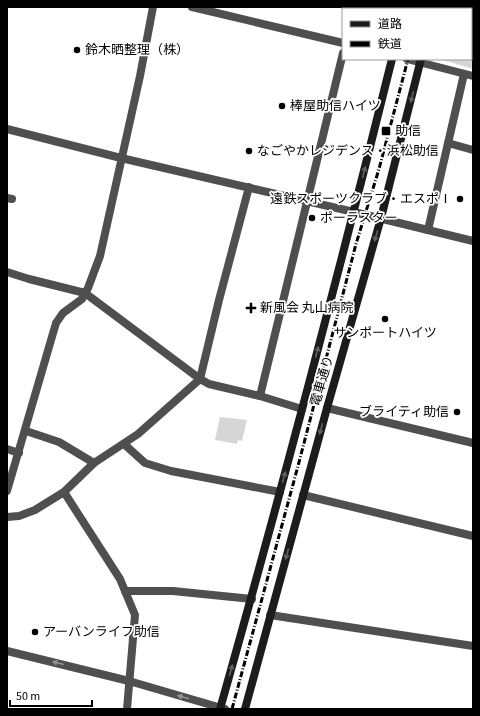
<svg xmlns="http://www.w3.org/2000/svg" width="480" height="716" font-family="'Source Sans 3','Noto Sans JP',sans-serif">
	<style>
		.green { fill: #d6d6d6 }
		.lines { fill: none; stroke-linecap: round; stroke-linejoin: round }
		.street { stroke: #4f4f4f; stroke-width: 8 }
		.secondary { stroke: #1c1c1c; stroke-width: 8 }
		.rail { stroke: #000; stroke-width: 3; stroke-dasharray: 6 2 1 2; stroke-linecap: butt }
		.oneway { fill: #606060 }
		.oneway2 { fill: #959595 }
		.poi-dot { fill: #000; stroke: #fff; stroke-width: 1.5 }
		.labels { text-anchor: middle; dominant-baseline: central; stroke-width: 3.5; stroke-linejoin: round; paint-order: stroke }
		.poi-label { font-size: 13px; fill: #000; stroke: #fff; text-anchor: start }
		.street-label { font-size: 13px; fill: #000; stroke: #fff }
	</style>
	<rect width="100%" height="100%" fill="#fff"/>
	<g class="green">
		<polygon points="452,7 473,7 473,69 440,59 471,59 471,9 451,9"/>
		<polygon points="220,417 247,420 242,441 238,440 237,444 215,440"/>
	</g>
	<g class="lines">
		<g class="street">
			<polyline points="192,7 343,43"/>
			<polyline points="354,9 354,7"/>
			<polyline points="407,59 473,76"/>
			<polyline points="7,129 121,158 354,212 473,241"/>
			<polyline points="448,143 473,150"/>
			<polyline points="7,198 12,199"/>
			<polyline points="428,230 464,74"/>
			<polyline points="7,272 29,279 85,293 200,379 209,384 260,396 302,409"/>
			<polyline points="260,396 343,53"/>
			<polyline points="327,408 473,443"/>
			<polyline points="26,431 59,442 94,463"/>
			<polyline points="124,444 145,463 171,471 280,492"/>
			<polyline points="7,449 19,453"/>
			<polyline points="7,491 56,323 63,313 82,299 88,288 100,256 140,76 153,7"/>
			<polyline points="64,492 120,579 135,615 127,709"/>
			<polyline points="303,495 473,536"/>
			<polyline points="7,517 19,516 35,510 64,492 94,463 138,434 200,379 219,300 249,187"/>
			<polyline points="125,591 173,591 252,599"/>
			<polyline points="270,615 473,646"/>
			<polyline points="7,651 129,681 225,709"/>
		</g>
		<g class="secondary">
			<polyline points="407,9 407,7"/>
			<polyline points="433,9 433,7"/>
			<path d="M220 709C281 493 338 277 392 59"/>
			<polyline points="245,709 327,408 381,218 421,59"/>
		</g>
		<g class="rail">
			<polyline points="422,9 422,7"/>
			<polyline points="232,709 298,466 356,244 379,169 408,59"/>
		</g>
	</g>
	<defs><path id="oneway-solid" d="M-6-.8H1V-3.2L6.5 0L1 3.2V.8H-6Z"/></defs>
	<g class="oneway">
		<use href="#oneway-solid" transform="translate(412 97) rotate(104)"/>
		<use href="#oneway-solid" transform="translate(364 172) rotate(-76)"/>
		<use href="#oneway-solid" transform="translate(376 236) rotate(106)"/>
		<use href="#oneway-solid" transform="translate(317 352) rotate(-75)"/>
		<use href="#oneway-solid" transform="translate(321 429) rotate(105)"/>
		<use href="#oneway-solid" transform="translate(284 477) rotate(-75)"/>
		<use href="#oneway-solid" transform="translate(287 554) rotate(105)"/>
		<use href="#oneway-solid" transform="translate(231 670) rotate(-74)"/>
	</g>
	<g class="oneway2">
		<use href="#oneway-solid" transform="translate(58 663) rotate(-166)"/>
		<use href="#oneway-solid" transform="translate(183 697) rotate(-164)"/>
	</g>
	<g class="poi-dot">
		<circle cx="77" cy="50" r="4"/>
		<circle cx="282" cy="106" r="4"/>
		<rect x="381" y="126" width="10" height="10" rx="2"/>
		<circle cx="249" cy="151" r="4"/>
		<circle cx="460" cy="199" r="4"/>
		<circle cx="312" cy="218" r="4"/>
		<path d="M249 302h4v4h4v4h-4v4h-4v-4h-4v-4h4z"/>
		<circle cx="385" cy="319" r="4"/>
		<circle cx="457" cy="412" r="4"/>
		<circle cx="35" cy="632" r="4"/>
	</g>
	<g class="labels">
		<g class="poi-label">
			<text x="85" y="50">鈴木晒整理（株）</text>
			<text x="290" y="106">棒屋助信ハイツ</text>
			<text x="395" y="131">助信</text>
			<text x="257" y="151">なごやかレジデンス・浜松助信</text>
			<text x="452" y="199" text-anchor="end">遠鉄スポーツクラブ・エスポⅠ</text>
			<text x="320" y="218">ポーラスター</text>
			<text x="260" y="308">新風会 丸山病院</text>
			<text x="385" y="333" text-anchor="middle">サンポートハイツ</text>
			<text x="449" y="412" text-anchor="end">ブライティ助信</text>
			<text x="43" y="632">アーバンライフ助信</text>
		</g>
		<g class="street-label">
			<text transform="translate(322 381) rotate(-74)">電車通り</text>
		</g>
	</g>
	<rect width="480" height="716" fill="none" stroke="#000000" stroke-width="16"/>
	<rect x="342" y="8" width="130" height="52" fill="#ffffff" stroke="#999999"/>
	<rect x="350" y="21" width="20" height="6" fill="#1c1c1c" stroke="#999999"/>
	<text x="378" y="28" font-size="12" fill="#000000">道路</text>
	<rect x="350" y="41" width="20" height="6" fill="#000000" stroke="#999999"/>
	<text x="378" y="48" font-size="12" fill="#000000">鉄道</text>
	<path d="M10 700v6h82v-6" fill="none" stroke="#000000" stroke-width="2"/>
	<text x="16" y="700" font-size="12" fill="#000000" stroke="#ffffff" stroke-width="3" paint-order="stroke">50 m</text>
</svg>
